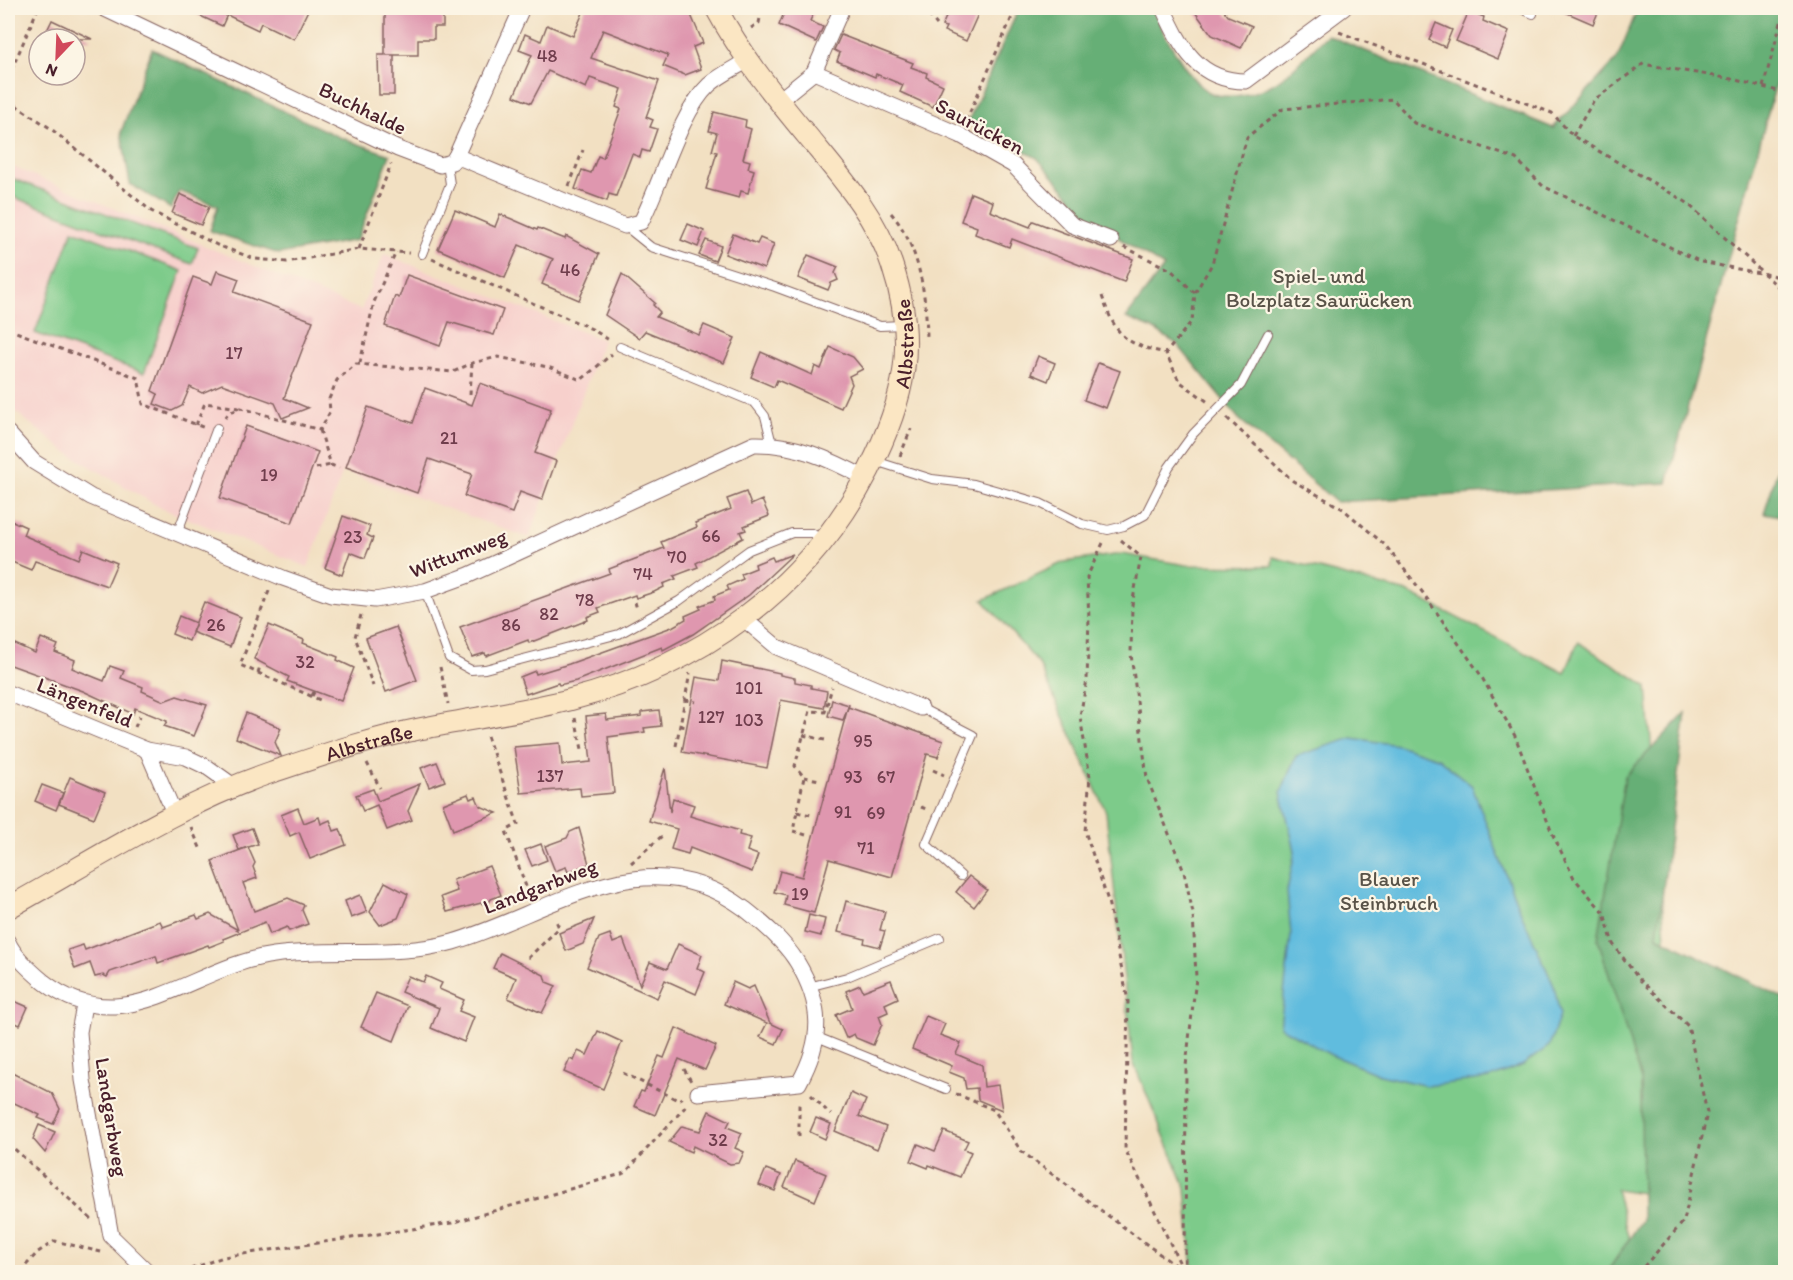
<svg xmlns="http://www.w3.org/2000/svg" width="1793" height="1280" font-family="Itim,sans-serif">
	<style>
		.built { fill: #f7d0cc }
		.green { fill: #7dcb8a; stroke: #64755a; stroke-width: 1.5 }
		.forest { fill: #66af76; stroke: #586750; stroke-width: 1.5 }
		.water { fill: #61bcde; stroke: #566e84; stroke-width: 1.5 }
		.building { fill: #df97af }
		.lines { fill: none; stroke-linecap: round; stroke-linejoin: round }
		.lane-casing { stroke: #856360; stroke-width: 10 }
		.street-casing { stroke: #856360; stroke-width: 17 }
		.secondary-casing { stroke: #856360; stroke-width: 23 }
		.path { stroke: #856360; stroke-width: 3; stroke-dasharray: 4.5 4.5; stroke-linecap: butt }
		.lane { stroke: #fff; stroke-width: 8 }
		.street { stroke: #fff; stroke-width: 15 }
		.secondary { stroke: #fbe6c3; stroke-width: 21 }
		.labels { text-anchor: middle; dominant-baseline: central; stroke-width: 4.5; stroke-linejoin: round; paint-order: stroke }
		.number-label { font-size: 18px; fill: #6f3d4c }
		.street-label { font-size: 21px; fill: #4a1f2b; stroke: #fcf5e5 }
		.park-label { font-size: 21px; fill: #595348; stroke: #fcf5e5 }
	</style>
	<rect width="100%" height="100%" fill="#fcf5e5"/>
	<filter id="ink" filterUnits="userSpaceOnUse"><feTurbulence type="fractalNoise" baseFrequency=".0167" numOctaves="2"/><feDisplacementMap in="SourceGraphic" scale="12" xChannelSelector="R" yChannelSelector="G"/><feConvolveMatrix kernelMatrix="1 2 1 2 8 2 1 2 1" color-interpolation-filters="sRGB"/></filter>
	<filter id="wash" filterUnits="userSpaceOnUse"><feTurbulence type="fractalNoise" baseFrequency=".008" numOctaves="4" result="noise"/><feDisplacementMap in="SourceGraphic" scale="24" xChannelSelector="R" yChannelSelector="G"/><feGaussianBlur stdDeviation="1.35" result="paint"/><feColorMatrix in="noise" values="0 0 0 0 0 0 0 0 0 0 0 0 0 0 0 0 0 1.4 0 .05"/><feComposite in="paint" operator="in"/></filter>
	<g filter="url(#wash)">
		<rect width="100%" height="100%" fill="#f2e0c2"/>
		<polygon class="built" points="8,165 361,310 384,254 603,340 529,538 343,471 308,567 161,508 66,452 8,406"/>
		<g class="green">
			<polygon points="8,177 198,248 192,264 8,195"/>
			<polygon points="73,230 182,271 144,373 35,333"/>
			<polygon points="1122,554 1186,565 1272,566 1273,557 1407,592 1565,673 1578,642 1647,686 1667,968 1656,1195 1616,1189 1636,1267 1602,1272 1193,1272 1186,1188 1133,1062 1106,812 1039,664 983,600 1064,562"/>
		</g>
		<g class="forest">
			<path d="M1019 8H1153C1161 29 1188 81 1209 92 1226 101 1255 94 1271 85 1291 74 1310 51 1327 35L1553 128 1617 59 1638 8H1785V51L1667 483 1336 502 1239 419 1177 344 1151 328 1126 318 1164 267 1092 221 1037 158 968 122Z"/>
			<polygon points="152,49 339,137 390,155 357,240 279,254 210,231 218,206 179,191 171,209 130,184 121,132"/>
			<polygon points="1785,447 1785,517 1764,513"/>
			<polygon points="1686,713 1657,936 1785,999 1785,1272 1607,1272 1642,1220 1641,1080 1598,939 1625,776"/>
		</g>
		<polygon class="water" points="1352,738 1398,745 1438,758 1472,786 1517,904 1554,986 1560,1015 1549,1046 1523,1065 1490,1078 1427,1086 1380,1075 1331,1055 1280,1027 1291,935 1287,891 1295,851 1281,792 1296,756"/>
		<g id="blocks">
			<g class="building">
				<polygon points="183,8 309,8 294,39 261,23 258,30 227,15 222,26"/>
				<polygon points="385,8 443,8 443,27 434,27 434,39 418,39 418,55 386,55 394,55 394,95 379,95 378,55 385,55"/>
				<polygon points="585,8 688,8 703,43 693,47 701,69 685,75 663,66 668,55 603,30 591,58 659,81 646,117 653,120 650,127 657,129 649,152 642,150 640,157 632,154 616,196 609,194 607,201 575,189 582,170 591,173 598,156 603,158 621,109 616,107 622,89 590,78 586,88 548,71 531,103 514,96 532,55 519,50 525,34 541,41 547,25 573,36"/>
				<polygon points="786,8 816,8 810,21 823,27 816,42 779,25"/>
				<polygon points="950,8 967,8 979,12 966,41 944,31 946,27 942,26"/>
				<polygon points="1192,8 1222,8 1228,16 1252,26 1241,48 1212,35"/>
				<polygon points="1556,8 1600,8 1593,24"/>
				<polygon points="1469,11 1484,17 1483,21 1509,32 1498,59 1456,41"/>
				<polygon points="52,20 92,39 43,39"/>
				<polygon points="1436,23 1452,30 1445,47 1429,40"/>
				<polygon points="841,35 913,63 911,67 927,73 926,77 943,85 933,107 900,92 903,85 876,74 875,77 837,61 840,53 834,50"/>
				<polygon points="714,112 746,120 745,127 751,129 743,159 750,161 748,168 754,170 748,193 741,191 739,198 706,189 717,152 712,151 717,133 709,131"/>
				<polygon points="971,193 993,202 990,211 1030,227 1033,221 1133,259 1124,282 1012,239 1009,247 975,234 977,227 961,221"/>
				<polygon points="180,194 209,207 201,225 172,213"/>
				<polygon points="455,210 495,227 500,214 537,230 538,228 565,239 566,236 599,254 579,300 542,284 553,259 519,245 505,278 438,249"/>
				<polygon points="688,224 704,231 698,247 681,240"/>
				<polygon points="733,234 757,244 760,238 774,244 764,269 725,254"/>
				<polygon points="706,240 721,246 715,261 699,255"/>
				<polygon points="808,255 838,267 835,273 838,280 831,283 828,290 798,278"/>
				<polygon points="217,271 239,279 234,292 313,321 284,398 308,408 282,418 275,403 222,384 202,393 190,387 182,406 172,411 154,404 158,394 152,391 193,277 212,284"/>
				<polygon points="622,274 655,303 653,305 660,312 656,317 699,335 704,325 735,338 724,363 645,331 639,338 605,315"/>
				<polygon points="407,275 503,310 494,335 449,322 440,346 385,326 395,296 399,298"/>
				<polygon points="830,347 853,357 863,369 849,376 852,384 841,408 777,380 774,387 751,377 761,352 812,375 815,366 821,369"/>
				<polygon points="1038,356 1055,363 1048,381 1031,374"/>
				<polygon points="1098,363 1120,371 1106,408 1084,400"/>
				<polygon points="480,383 551,409 535,453 556,461 542,500 520,492 512,513 464,496 472,474 429,459 417,493 346,467 368,407 413,423 425,388 472,405"/>
				<polygon points="246,426 318,452 292,523 220,498"/>
				<polygon points="746,492 751,505 762,500 769,516 744,526 746,530 740,532 743,538 696,563 698,567 674,576 676,579 663,584 664,587 654,592 636,598 635,595 598,608 600,612 587,617 588,620 529,643 528,640 486,656 485,653 472,657 460,627 610,573 609,569 664,548 661,542 697,527 695,523 731,509 727,499"/>
				<polygon points="343,516 370,526 367,535 373,538 365,558 350,552 342,575 325,568"/>
				<polygon points="8,519 26,527 23,535 79,559 83,549 117,563 107,586 35,561 31,570 12,562 8,572"/>
				<polygon points="793,554 749,595 693,634 663,650 662,647 576,681 559,685 558,683 526,694 520,677 535,671 536,674 569,664 672,627 686,619 685,616 701,609 699,606 715,600 714,596 729,590 727,586 743,579 741,574 756,568 755,564 772,557 774,561"/>
				<polygon points="204,602 241,617 230,647 192,632"/>
				<polygon points="179,616 196,623 189,641 172,634"/>
				<polygon points="269,625 304,640 303,643 338,657 337,660 354,668 341,701 287,681 289,677 254,659"/>
				<polygon points="396,627 417,680 386,692 366,638"/>
				<polygon points="41,638 58,645 55,652 75,660 72,668 89,675 104,681 110,666 124,671 121,678 143,687 142,691 164,701 177,696 207,705 194,736 164,726 167,721 135,708 133,714 83,691 8,664 8,641 35,653"/>
				<polygon points="722,661 780,673 780,675 795,678 795,682 811,685 811,688 827,691 824,708 781,700 767,768 682,752 696,677 719,681"/>
				<polygon points="832,700 849,705 843,720 828,716"/>
				<polygon points="848,707 943,741 938,757 927,754 892,877 829,859 814,913 784,905 786,895 774,892 780,871 802,877"/>
				<polygon points="659,710 661,726 644,728 645,732 608,737 614,793 581,796 580,788 521,793 514,747 560,743 562,765 591,762 586,716 606,714 607,720 642,716 642,712"/>
				<polygon points="246,713 281,728 275,742 281,756 236,738"/>
				<polygon points="437,762 445,781 429,787 421,768"/>
				<polygon points="665,768 670,812 673,798 694,805 690,816 740,831 739,835 751,838 747,851 758,855 752,872 690,848 688,854 671,849 677,829 649,821"/>
				<polygon points="70,777 105,792 94,818 59,804"/>
				<polygon points="420,784 408,811 412,820 387,830 377,805 363,811 356,795 373,789 378,801"/>
				<polygon points="42,785 63,793 56,810 35,801"/>
				<polygon points="468,794 470,799 476,797 480,806 497,813 453,830 443,804"/>
				<polygon points="298,808 304,823 319,817 321,824 330,820 334,831 340,829 346,845 310,859 299,832 290,836 281,815"/>
				<polygon points="252,828 258,844 239,850 233,835"/>
				<polygon points="579,828 589,864 568,872 566,867 555,871 545,846 567,838 570,832"/>
				<polygon points="541,844 547,860 532,866 525,850"/>
				<polygon points="248,847 255,863 253,867 257,878 243,883 254,911 288,898 304,905 302,910 308,924 289,931 287,927 270,934 265,922 223,939 224,941 209,947 208,945 158,963 156,956 110,972 107,977 103,975 95,977 90,963 75,969 68,950 83,945 85,950 160,921 163,927 196,915 198,919 210,914 238,930 212,861"/>
				<polygon points="489,866 501,895 491,899 487,906 481,903 447,912 441,897 457,891 453,880"/>
				<polygon points="969,876 987,890 974,907 956,892"/>
				<polygon points="385,882 408,894 398,918 380,925 370,912"/>
				<polygon points="360,895 367,912 351,918 345,901"/>
				<polygon points="846,901 885,912 880,930 885,931 880,947 864,943 865,939 838,932"/>
				<polygon points="809,915 825,919 821,936 805,932"/>
				<polygon points="594,919 583,944 566,951 559,933"/>
				<polygon points="610,934 613,943 623,939 640,985 650,962 667,969 678,944 702,955 697,968 705,972 696,994 665,980 657,998 587,967 599,938"/>
				<polygon points="500,953 544,975 546,982 556,986 542,1013 508,998 516,978 493,968"/>
				<polygon points="408,976 423,982 426,976 442,983 439,989 464,1000 459,1011 474,1017 464,1042 431,1028 439,1008 401,992"/>
				<polygon points="891,980 898,998 885,1004 888,1012 879,1016 882,1024 873,1045 856,1038 854,1034 846,1038 836,1015 852,1008 846,991 860,985 863,991"/>
				<polygon points="733,982 748,989 754,986 770,1023 783,1029 776,1044 760,1037 767,1023 724,1004"/>
				<polygon points="376,993 408,1006 394,1041 361,1027"/>
				<polygon points="12,1000 28,1007 20,1025 8,1020"/>
				<polygon points="926,1016 945,1024 940,1035 961,1043 956,1054 982,1065 984,1087 998,1085 1002,1110 978,1100 977,1088 966,1089 964,1078 949,1072 952,1066 912,1049"/>
				<polygon points="676,1028 716,1046 705,1070 679,1059 655,1115 634,1106 641,1091 644,1092 659,1056 664,1058"/>
				<polygon points="598,1031 622,1042 603,1089 564,1072 570,1059 574,1061 578,1051 587,1055"/>
				<polygon points="8,1071 52,1093 60,1109 53,1124 38,1118 40,1115 8,1100"/>
				<polygon points="851,1093 866,1100 859,1116 886,1127 877,1149 835,1131"/>
				<polygon points="709,1111 730,1121 727,1127 742,1133 735,1148 744,1152 739,1163 730,1164 693,1146 691,1152 669,1142 682,1126 700,1131"/>
				<polygon points="816,1118 831,1124 825,1139 810,1132"/>
				<polygon points="39,1125 55,1132 45,1153 33,1139"/>
				<polygon points="944,1131 968,1141 964,1149 971,1152 960,1177 929,1165 928,1168 911,1161 918,1144 935,1151"/>
				<polygon points="795,1161 826,1174 815,1201 784,1187"/>
				<polygon points="766,1169 781,1175 775,1191 759,1185"/>
			</g>
		</g>
	</g>
	<g filter="url(#ink)">
		<use href="#blocks" fill-opacity="0" stroke="#856360" stroke-width="1.5"/>
		<g class="lines">
			<defs>
				<g id="lane">
					<polyline points="1519,8 1533,14"/>
					<polyline points="625,226 651,247 775,287 880,326 903,325"/>
					<polyline points="422,254 450,184 447,164"/>
					<polyline points="620,347 755,403 765,416 772,444"/>
					<polyline points="875,461 932,479 974,484 1040,503 1082,524 1108,530 1124,526 1145,515 1169,467 1193,434 1241,385 1268,334"/>
					<polyline points="177,534 217,428"/>
					<polyline points="425,591 449,658 471,670 485,669 619,634 679,601 749,550 792,533 812,533 821,539"/>
					<polyline points="921,708 973,735 926,844 961,876"/>
					<polyline points="812,986 847,977 940,938"/>
					<polyline points="817,1037 946,1089"/>
				</g>
				<g id="street">
					<polyline points="103,8 398,149 440,165 452,162 456,156 522,8"/>
					<path d="M1163 8C1181 47 1198 81 1246 81L1344 8"/>
					<polyline points="814,72 960,135 1013,165 1072,225 1111,240"/>
					<polyline points="778,101 814,72 842,8"/>
					<path d="M456 156 625 226 641 222C661 184 680 112 709 85 720 75 735 68 748 60"/>
					<path d="M8 433 34 462 91 497 283 578 331 595 375 600 425 591 469 575 754 444C794 443 830 459 865 478"/>
					<polyline points="744,619 777,647 921,708"/>
					<polyline points="8,693 147,750 186,757 207,767 235,787"/>
					<polyline points="147,750 175,815"/>
					<path d="M8 942C14 956 32 972 44 982 125 1045 191 966 274 955 333 947 396 958 453 942 551 913 645 834 745 909 764 924 784 941 797 962 823 1005 823 1040 799 1083L698 1093"/>
					<polyline points="84,1005 79,1032 83,1080 111,1236 148,1272"/>
				</g>
				<g id="secondary">
					<path id="s1" d="M8 908C93 861 179 804 272 772 320 756 369 739 419 729 469 719 519 712 569 700 698 667 808 589 869 470 905 399 918 343 892 265 876 216 841 177 809 138 775 97 741 55 716 8"/>
				</g>
			</defs>
			<use href="#lane" class="lane-casing"/>
			<use href="#street" class="street-casing"/>
			<use href="#secondary" class="secondary-casing"/>
			<g class="path">
				<polyline points="923,8 937,25"/>
				<polyline points="751,28 759,23 762,8"/>
				<polyline points="1339,32 1552,113 1573,136 1686,202 1786,294"/>
				<polyline points="8,78 38,8"/>
				<polyline points="1763,87 1785,8"/>
				<polyline points="8,100 50,128 151,211 217,245 255,259 287,262 359,249 409,253"/>
				<polyline points="966,121 1016,8"/>
				<polyline points="1573,136 1594,100 1643,64 1732,79 1786,93"/>
				<polyline points="569,186 583,150"/>
				<path d="M891 213C920 247 926 295 927 337"/>
				<polyline points="1124,247 1171,270 1195,293 1192,321 1166,353"/>
				<polyline points="359,249 391,164"/>
				<polyline points="432,259 592,329 609,340"/>
				<polyline points="1195,293 1212,264 1247,137 1283,109 1393,99 1414,123 1516,159 1543,186 1701,262 1786,278"/>
				<path d="M1102 296C1116 336 1124 344 1166 353L1179 381 1208 402"/>
				<polyline points="8,329 138,378 143,404 205,428"/>
				<polyline points="360,363 374,302 396,252"/>
				<polyline points="470,394 472,363"/>
				<polyline points="225,418 229,413 241,408 320,430 330,412 329,399 337,380 356,364 453,372 472,363 498,357 548,367 581,380 612,354"/>
				<polyline points="1227,418 1293,481 1343,509 1385,545 1423,593 1480,674 1515,736 1552,833 1574,878 1604,913 1613,944 1638,978 1688,1026 1707,1113 1684,1221 1639,1272"/>
				<polyline points="196,425 205,403 239,408"/>
				<polyline points="320,430 331,465 339,468"/>
				<polyline points="900,456 911,429"/>
				<polyline points="316,468 331,465"/>
				<polyline points="1121,540 1141,557 1132,605 1131,654 1147,778 1184,872 1193,913 1196,978 1186,1066 1185,1272"/>
				<polyline points="1103,543 1087,577 1089,618 1087,680 1080,716 1090,777 1085,831 1108,901 1128,1001 1125,1149 1184,1272"/>
				<polyline points="269,591 240,665 320,700"/>
				<polyline points="635,602 637,609"/>
				<polyline points="361,615 355,637 373,686"/>
				<polyline points="440,667 448,704"/>
				<polyline points="258,673 260,666"/>
				<polyline points="312,696 315,690"/>
				<polyline points="685,700 696,702"/>
				<polyline points="575,718 582,749"/>
				<polyline points="680,726 689,727"/>
				<polyline points="135,727 140,716"/>
				<polyline points="803,735 829,741"/>
				<polyline points="487,736 518,824 506,831 529,895"/>
				<polyline points="676,746 690,673"/>
				<polyline points="367,763 380,788"/>
				<polyline points="933,770 944,775"/>
				<polyline points="804,777 820,780"/>
				<polyline points="921,807 929,810"/>
				<polyline points="797,812 811,815"/>
				<polyline points="191,827 201,850"/>
				<polyline points="806,835 793,831 804,777 795,766 810,711 825,712 832,687"/>
				<polyline points="631,863 663,835"/>
				<polyline points="528,958 559,928 555,918"/>
				<polyline points="684,1069 691,1081"/>
				<polyline points="623,1073 678,1100 682,1098"/>
				<polyline points="956,1094 994,1110 1021,1151 1184,1272"/>
				<polyline points="811,1095 831,1115"/>
				<polyline points="799,1136 799,1100"/>
				<polyline points="8,1143 91,1219"/>
				<polyline points="20,1272 38,1252 55,1241 105,1253"/>
				<polyline points="183,1272 223,1257 452,1223 625,1173 687,1105"/>
			</g>
			<use href="#lane" class="lane"/>
			<use href="#street" class="street"/>
			<use href="#secondary" class="secondary"/>
		</g>
	</g>
	<g class="labels">
		<g class="number-label">
			<text x="547" y="56">48</text>
			<text x="570" y="270">46</text>
			<text x="234" y="353">17</text>
			<text x="449" y="438">21</text>
			<text x="269" y="475">19</text>
			<text x="711" y="536">66</text>
			<text x="353" y="537">23</text>
			<text x="677" y="557">70</text>
			<text x="643" y="574">74</text>
			<text x="585" y="600">78</text>
			<text x="549" y="614">82</text>
			<text x="216" y="625">26</text>
			<text x="511" y="625">86</text>
			<text x="305" y="662">32</text>
			<text x="749" y="688">101</text>
			<text x="711" y="717">127</text>
			<text x="749" y="720">103</text>
			<text x="863" y="741">95</text>
			<text x="550" y="776">137</text>
			<text x="853" y="777">93</text>
			<text x="886" y="777">67</text>
			<text x="843" y="812">91</text>
			<text x="876" y="813">69</text>
			<text x="866" y="848">71</text>
			<text x="800" y="894">19</text>
			<text x="718" y="1140">32</text>
		</g>
		<g class="street-label">
			<text transform="translate(363 108) rotate(26)">Buchhalde</text>
			<text transform="translate(980 126) rotate(28)">Saurücken</text>
			<text stroke="none"><textPath href="#s1" startOffset="1126">Albstraße</textPath></text>
			<text transform="translate(458 553) rotate(-21)">Wittumweg</text>
			<text transform="translate(85 702) rotate(22)">Längenfeld</text>
			<text stroke="none"><textPath href="#s1" startOffset="399">Albstraße</textPath></text>
			<text transform="translate(540 886) rotate(-21)">Landgarbweg</text>
			<text transform="translate(112 1117) rotate(81)">Landgarbweg</text>
		</g>
		<g class="park-label">
			<text x="1319" y="275">Spiel- und<tspan x="1319" dy="24">Bolzplatz Saurücken</tspan></text>
			<text x="1389" y="878">Blauer<tspan x="1389" dy="24">Steinbruch</tspan></text>
		</g>
	</g>
	<rect width="1793" height="1280" fill="none" stroke="#fcf5e5" stroke-width="30"/>
	<g transform="translate(57 57) rotate(203)"><circle r="28" fill="#fcf5e5" stroke="#b59f9b" stroke-width="1.5"/>
	<path d="M0-4.5L10 22L0 15L-10 22Z" fill="#d1495b"/>
	<text y="-9" font-size="16" font-weight="bold" text-anchor="middle" fill="#4a1f2b">N</text>
	</g>
</svg>
